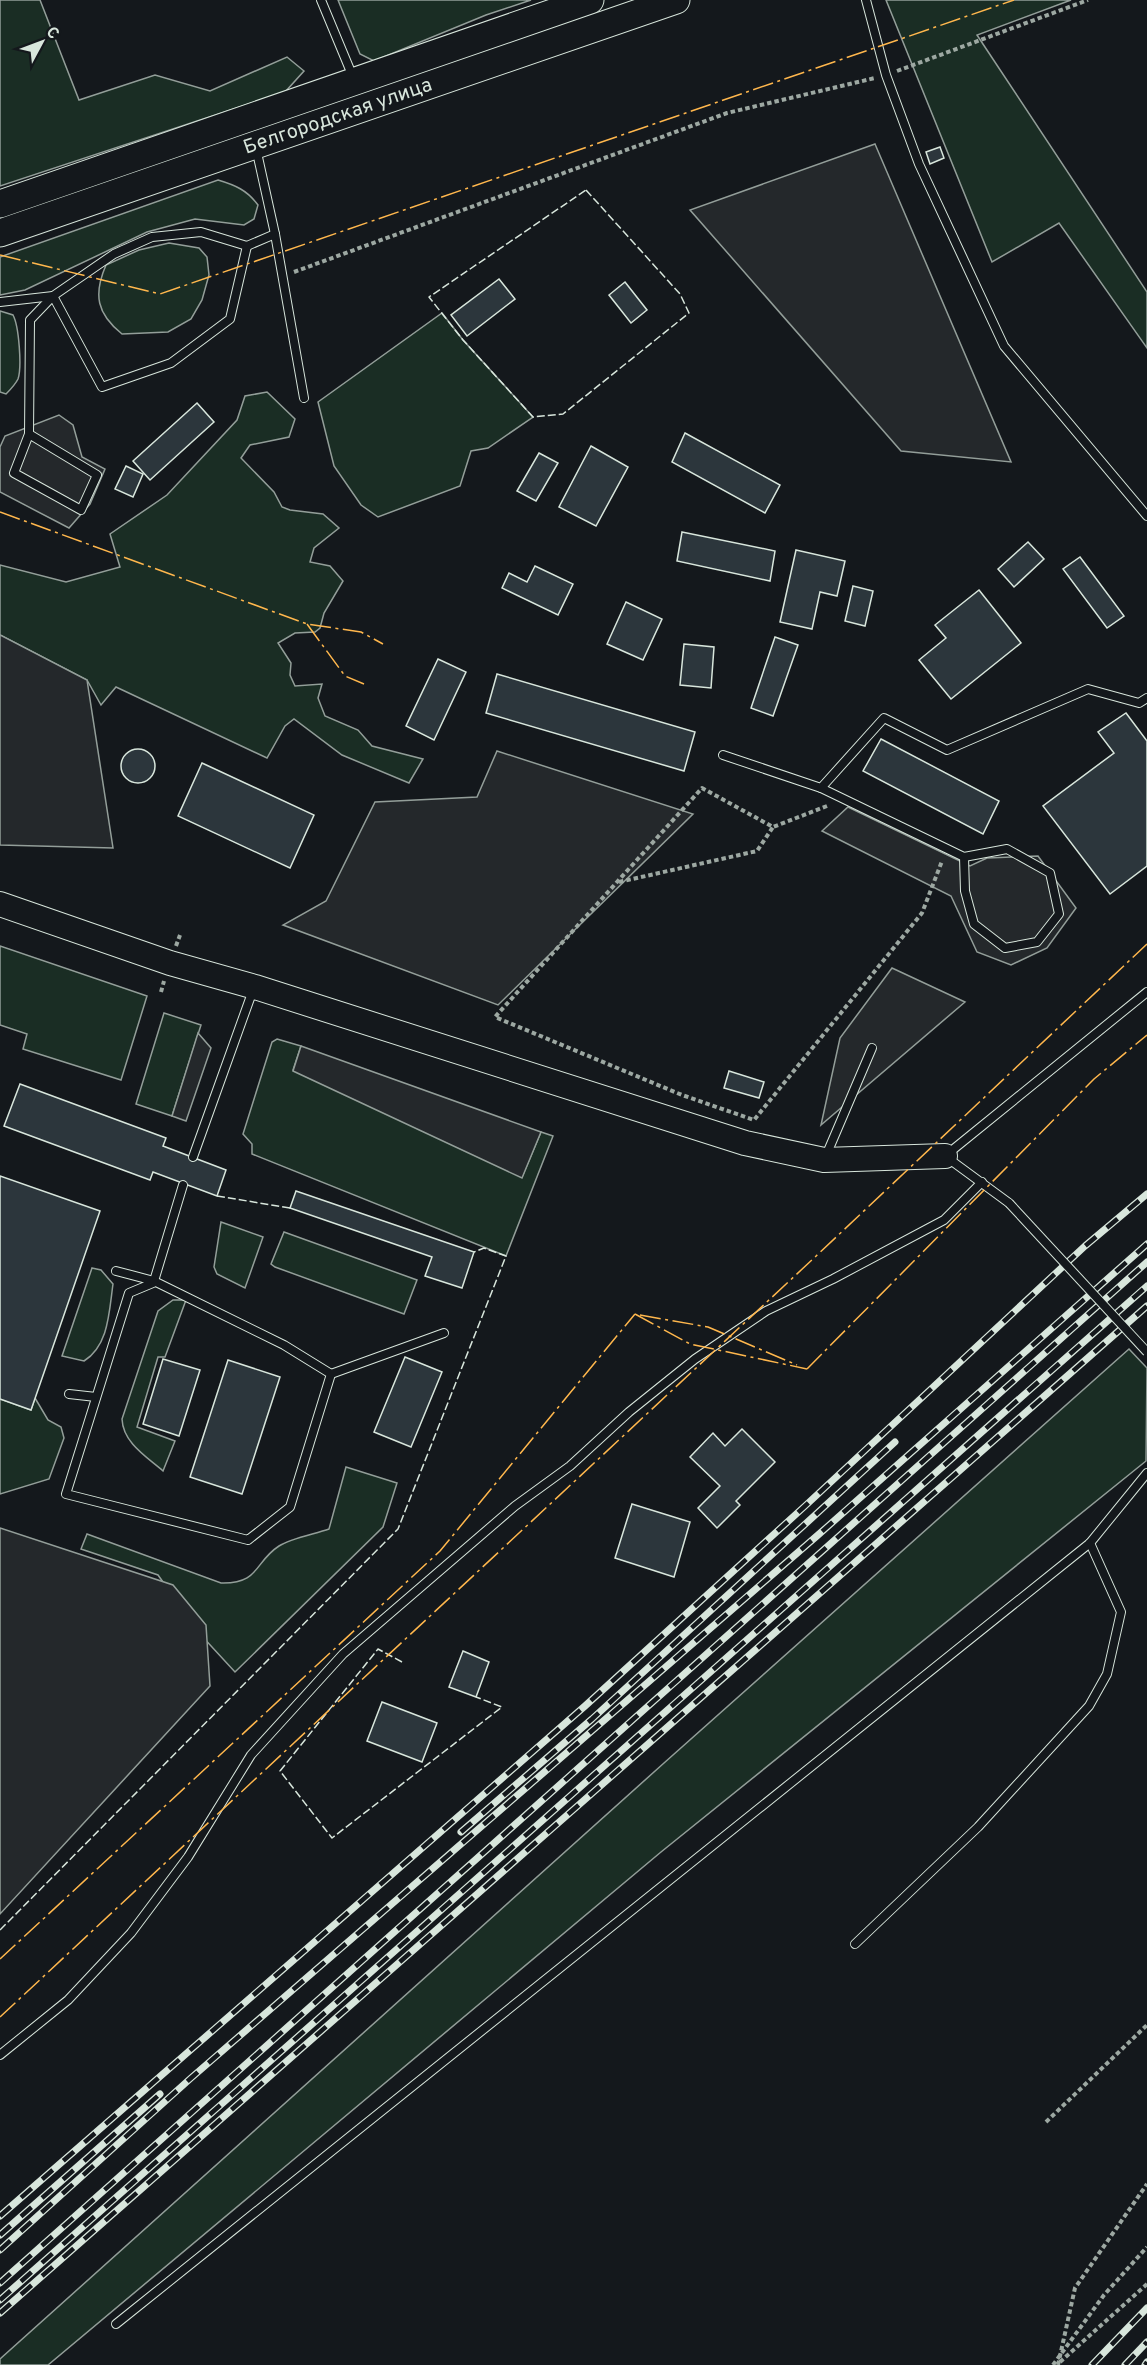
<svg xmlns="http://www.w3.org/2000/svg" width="1147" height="2365" font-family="Overpass,sans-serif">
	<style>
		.green { fill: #1a2d24; stroke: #939e99; stroke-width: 1.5 }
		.parking { fill: #24282b; stroke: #939e99; stroke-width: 1.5 }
		.building { fill: #2c363c; stroke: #d8e6dc; stroke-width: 1.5 }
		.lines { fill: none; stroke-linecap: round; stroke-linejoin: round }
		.lane-casing { stroke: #d8e6dc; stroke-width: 10 }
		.secondary-casing { stroke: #d8e6dc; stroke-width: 26 }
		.primary-casing { stroke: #d8e6dc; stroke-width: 29 }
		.path { stroke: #9da8a2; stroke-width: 4; stroke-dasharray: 4.5 3; stroke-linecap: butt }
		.lane { stroke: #14181c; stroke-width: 8 }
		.secondary { stroke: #14181c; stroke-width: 24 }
		.primary { stroke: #14181c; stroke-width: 27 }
		.rail-casing { stroke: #d8e6dc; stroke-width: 7 }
		.rail { stroke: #14181c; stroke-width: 4.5; stroke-dasharray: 14; stroke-linecap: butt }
		.lane-bridge-casing { stroke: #d8e6dc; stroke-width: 10; stroke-linecap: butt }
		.lane-bridge { stroke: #14181c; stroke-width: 8 }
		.fence { stroke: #d8e6dc; stroke-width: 1.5; stroke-dasharray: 8 3; stroke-linecap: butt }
		.power { stroke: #ffb74d; stroke-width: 1.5; stroke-dasharray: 21 4.5 3 4.5; stroke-linecap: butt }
		.labels { text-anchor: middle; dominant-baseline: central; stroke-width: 4.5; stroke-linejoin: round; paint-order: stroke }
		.street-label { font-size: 20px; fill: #d8e6dc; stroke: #14181c }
	</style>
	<rect width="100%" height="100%" fill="#14181c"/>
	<g class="green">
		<polygon points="0,0 40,0 79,100 155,75 210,91 287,57 304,71 285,92 0,186"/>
		<polygon points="338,0 531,0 486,15 374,61 360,54"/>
		<polygon points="886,0 1071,0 977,35 1147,292 1147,348 1059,223 992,262"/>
		<path d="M218 180C235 185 247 190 258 205L254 219 244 225 195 219 147 232 25 290 0 295V257Z"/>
		<path d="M169 243 199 248 207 257 209 275 202 300 191 319 168 332 122 334C97 314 93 295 106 265L139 250Z"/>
		<path d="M0 311 13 315C19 326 22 367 18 379 15 385 11 389 6 394L0 392Z"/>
		<polygon points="442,313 463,340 533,417 488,448 471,451 460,486 378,517 361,505 334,466 318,402"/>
		<polygon points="267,392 295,419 289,437 250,445 241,458 274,492 282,507 290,510 323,514 339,528 314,548 310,562 330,566 343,581 324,613 320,628 315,632 295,633 278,643 291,663 290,675 295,686 322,684 318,698 325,716 358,730 372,746 423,759 409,783 342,755 294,719 285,726 267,758 116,687 101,705 87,680 0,635 0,565 66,582 120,567 110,534 167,495 237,420 245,396"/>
		<polygon points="0,946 147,996 121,1080 23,1049 27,1034 0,1025"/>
		<polygon points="164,1013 201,1025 172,1116 136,1104"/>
		<polygon points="277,1039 301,1046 293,1070 522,1177 541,1132 553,1136 506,1256 252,1154 252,1144 243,1134 272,1042"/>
		<polygon points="221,1222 263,1237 245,1288 217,1274 214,1267"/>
		<polygon points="284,1232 417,1280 404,1314 275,1267 271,1264"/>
		<path d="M92 1268 101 1270 113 1284C109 1312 109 1345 84 1361L62 1356Z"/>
		<path d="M173 1300H186L165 1357H158L137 1427 175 1441 163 1471C147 1457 123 1443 122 1419L158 1311Z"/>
		<polygon points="1129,1349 1147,1368 1146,1461 661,1852 48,2365 0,2365 0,2359 664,1763"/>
		<polygon points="35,1398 48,1420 61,1427 64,1438 49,1479 0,1494 0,1399 31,1410"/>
		<path d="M346 1467 397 1483 383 1527 235 1672 200 1634 158 1575 81 1549 87 1534 221 1583C260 1584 254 1562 279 1546 291 1538 315 1534 329 1529Z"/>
	</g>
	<g class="parking">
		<polygon points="875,144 1011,462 901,451 690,210"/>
		<polygon points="59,415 73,425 82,457 105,469 90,504 69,528 0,492 0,447 5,436"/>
		<polygon points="0,635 87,680 113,848 0,845"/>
		<polygon points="497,751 693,814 498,1005 283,925 326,901 375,802 477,797"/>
		<polygon points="848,807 970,866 987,858 1038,856 1076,908 1047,948 1011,965 977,952 951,896 822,831"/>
		<polygon points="892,968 965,1002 821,1125 840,1038"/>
		<polygon points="198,1033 211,1048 186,1121 172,1116"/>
		<polygon points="301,1046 541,1132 522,1178 293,1071"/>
		<polygon points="0,1528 173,1585 206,1625 210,1686 0,1914"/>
	</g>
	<g class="building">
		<polygon points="940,147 944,158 930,164 926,152"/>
		<polygon points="499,279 515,299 467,336 451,315"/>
		<polygon points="625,282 647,310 631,323 609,295"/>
		<polygon points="197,403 214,422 150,480 133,461"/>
		<polygon points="685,433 780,485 765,513 672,462"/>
		<polygon points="591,446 628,467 596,526 559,507"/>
		<polygon points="539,453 558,463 536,501 517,491"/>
		<polygon points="126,466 143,474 133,497 115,489"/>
		<polygon points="682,532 775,551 770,581 677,561"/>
		<polygon points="1028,542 1044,559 1014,587 998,569"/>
		<polygon points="796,550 845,561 837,596 820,592 812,629 780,622"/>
		<polygon points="1080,557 1124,616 1107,628 1063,569"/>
		<polygon points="535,566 573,584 558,615 502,588 509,573 527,582"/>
		<polygon points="853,586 873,591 865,626 845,621"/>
		<polygon points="979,590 1021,643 951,699 919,660 946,638 935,625"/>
		<polygon points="626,602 662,619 643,660 607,644"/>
		<polygon points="775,637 798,645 773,716 751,708"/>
		<polygon points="684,644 714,647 711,688 680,685"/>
		<polygon points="438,659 466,672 434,740 406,726"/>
		<polygon points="497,674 695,732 684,771 486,713"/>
		<polygon points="1126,713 1147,741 1147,866 1110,894 1043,806 1114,753 1098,732"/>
		<polygon points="881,739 999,801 983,834 863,771"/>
		<circle cx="138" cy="766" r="17"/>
		<polygon points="202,763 314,815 290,868 178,816"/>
		<polygon points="729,1071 764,1082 759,1098 724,1088"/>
		<polygon points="20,1084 166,1138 163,1146 226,1170 217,1196 153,1172 150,1180 4,1126"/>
		<polygon points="0,1176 100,1211 31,1410 0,1399"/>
		<polygon points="296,1191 474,1252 462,1288 425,1276 432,1257 290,1208"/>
		<polygon points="405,1357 442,1372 411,1447 374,1432"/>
		<polygon points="163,1359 200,1370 179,1436 143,1424"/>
		<polygon points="228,1360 280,1377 242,1494 190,1477"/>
		<polygon points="742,1429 775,1462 736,1501 740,1505 717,1528 698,1508 720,1486 690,1457 713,1433 725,1446"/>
		<polygon points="632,1504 690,1522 674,1577 615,1558"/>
		<polygon points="463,1651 489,1662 476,1697 449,1687"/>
		<polygon points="382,1702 437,1723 422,1762 367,1741"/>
	</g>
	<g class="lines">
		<defs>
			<g id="lane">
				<polyline points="321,0 353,77"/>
				<polyline points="866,0 886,75 919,164 1004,346 1147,516"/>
				<polyline points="256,148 275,234 304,398"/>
				<polyline points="0,302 53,296 102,387 171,363 230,319 247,246"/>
				<polyline points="29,434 14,473 81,510 97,475 29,434 30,320 53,296 114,254 152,237 201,232 247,246 275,234"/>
				<polyline points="723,755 821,788 884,718 947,750 1088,689 1139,703 1147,698"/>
				<polyline points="821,788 964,857 1007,849 1050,873 1059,914 1037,942 1005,948 974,924 965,891 964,857"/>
				<polyline points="193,1157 253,990"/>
				<polyline points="825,1158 872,1048"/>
				<polyline points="1009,1203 945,1156 1147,992"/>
				<polyline points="116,1271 154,1281 284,1345 331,1374 290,1507 248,1540 66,1494 129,1293 153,1283 154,1281 183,1185"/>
				<polyline points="331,1374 444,1333"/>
				<polyline points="69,1394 96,1397"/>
				<polyline points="855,1944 978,1827 1089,1706 1107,1674 1121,1612 1090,1543"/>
				<polyline points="0,2055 68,2000 131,1933 188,1857 251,1755 343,1654 515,1506 570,1466 629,1412 695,1359 766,1311 833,1279 944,1220 982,1182"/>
				<polyline points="116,2324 1090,1543 1147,1473"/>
			</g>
			<polyline id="secondary" points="0,904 170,963 255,987 745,1143 824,1160 945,1156"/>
			<g id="primary">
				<polyline points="0,204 590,0"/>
				<polyline points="0,233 676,0"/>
			</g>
		</defs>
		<use href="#lane" class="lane-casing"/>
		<use href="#secondary" class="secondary-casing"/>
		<use href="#primary" class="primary-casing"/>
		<g class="path">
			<polyline points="897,71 1088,0"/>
			<polyline points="294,272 727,113 875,78"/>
			<polyline points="827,806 773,827 702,788 495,1017 682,1095 754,1120 922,913 942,861"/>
			<polyline points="619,882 757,851 773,827"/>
			<polyline points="176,946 180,935"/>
			<polyline points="161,992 164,981"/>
			<polyline points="1046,2122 1147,2025"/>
			<polyline points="1060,2362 1147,2284"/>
			<polyline points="1053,2365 1104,2295 1147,2247"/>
			<polyline points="1058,2365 1075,2288 1147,2184"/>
		</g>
		<use href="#lane" class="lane"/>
		<use href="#secondary" class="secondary"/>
		<use href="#primary" class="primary"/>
		<defs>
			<g id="rail">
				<polyline points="461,1832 592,1719 895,1442"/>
				<polyline points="0,2216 585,1706 805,1506 1085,1246 1147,1194"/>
				<polyline points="0,2235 160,2094"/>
				<polyline points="0,2250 191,2078 818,1535 1147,1244"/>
				<polyline points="0,2283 1147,1262"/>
				<polyline points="0,2300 1147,1286"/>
				<polyline points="0,2313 1147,1306"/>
				<polyline points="1092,2365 1147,2308"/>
				<polyline points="1125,2365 1147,2342"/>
				<polyline points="1145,2365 1147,2362"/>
			</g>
		</defs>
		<use href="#rail" class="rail-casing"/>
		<use href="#rail" class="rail"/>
		<defs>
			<polyline id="lane-bridge" points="1009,1203 1147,1352"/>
		</defs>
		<use href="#lane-bridge" class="lane-bridge-casing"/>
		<use href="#lane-bridge" class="lane-bridge"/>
		<g class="fence">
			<polygon points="586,190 680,294 689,313 563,414 533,417 463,340 429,297"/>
			<polyline points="217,1196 290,1208"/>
			<polyline points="402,1662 378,1649 280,1771 332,1838 502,1707 476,1697"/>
			<polyline points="0,1930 398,1529 506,1256 484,1248 474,1252"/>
		</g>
		<g class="power">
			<polyline points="0,255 160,294 1014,0"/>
			<polyline points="0,512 307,624 361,632 383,644"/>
			<polyline points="307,624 345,676 364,684"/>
			<polyline points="635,1314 690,1344 807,1369"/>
			<polyline points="640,1315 708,1327 797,1365"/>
			<polyline points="807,1369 1094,1079 1147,1035"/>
			<polyline points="0,1959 440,1551 635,1314"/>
			<polyline points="0,2017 814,1258 1147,944"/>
		</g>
	</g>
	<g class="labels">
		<g class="street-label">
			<text transform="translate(338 117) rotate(-19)">Белгородская улица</text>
		</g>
	</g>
	<g transform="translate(42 42) rotate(49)" stroke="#14181c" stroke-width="4.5" paint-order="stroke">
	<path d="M0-4.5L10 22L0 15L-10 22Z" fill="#d8e6dc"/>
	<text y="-9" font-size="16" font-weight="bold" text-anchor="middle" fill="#d8e6dc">С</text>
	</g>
</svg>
